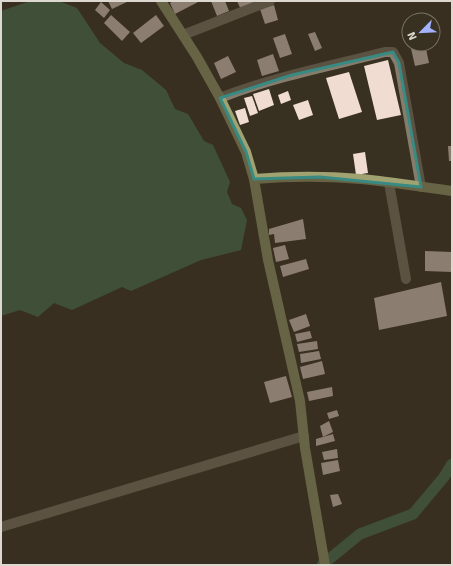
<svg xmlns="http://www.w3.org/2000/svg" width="453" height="566" font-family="Signika,sans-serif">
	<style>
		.water { fill: #497752 }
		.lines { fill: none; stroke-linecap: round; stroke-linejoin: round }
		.canal { stroke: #497752; stroke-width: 11 }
		.building { fill: #f0dcd1 }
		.minor { stroke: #857c6c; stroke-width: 10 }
		.major { stroke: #a0a371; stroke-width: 10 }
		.marked { fill: none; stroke: #388a82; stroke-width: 3; stroke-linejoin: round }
	</style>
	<rect width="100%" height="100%" fill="#383021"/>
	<polygon class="water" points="30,1 59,1 77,8 100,43 124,63 142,70 166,90 175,109 188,114 204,141 213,145 230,182 227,192 232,204 241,208 247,220 241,250 201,260 131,291 122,287 72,310 54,303 38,317 20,310 1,316 1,11"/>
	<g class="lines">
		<polyline class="canal" points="322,565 360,534 413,514 444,477 452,464"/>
	</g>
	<g class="building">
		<polygon points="108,1 129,1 112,9"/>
		<polygon points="173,1 200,1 175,14 170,3"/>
		<polygon points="211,1 225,1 229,11 217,16"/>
		<polygon points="237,1 252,1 254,4 241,10"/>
		<polygon points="101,2 110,10 104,18 95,10"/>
		<polygon points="274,5 278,20 265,24 260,9"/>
		<polygon points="111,15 130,32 122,41 104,23"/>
		<polygon points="156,15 164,26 141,43 133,33"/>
		<polygon points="315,32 322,48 315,51 308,34"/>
		<polygon points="285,34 292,54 280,58 273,38"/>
		<polygon points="410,44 425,44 429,63 415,66"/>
		<polygon points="273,54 279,71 262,76 257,60"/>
		<polygon points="228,56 236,72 221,79 214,63"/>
		<polygon points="388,60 401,115 377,120 364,66"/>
		<polygon points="349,72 362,112 339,119 326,78"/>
		<polygon points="269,89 274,105 259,111 253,94"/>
		<polygon points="288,91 291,100 281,104 278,95"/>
		<polygon points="252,96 258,113 250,116 244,98"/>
		<polygon points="308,100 313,115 299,120 293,105"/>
		<polygon points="245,108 249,122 240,125 235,111"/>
		<polygon points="448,146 452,146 452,161 449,161"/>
		<polygon points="365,152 368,173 356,175 353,154"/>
		<polygon points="303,219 306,239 275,243 274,234 269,235 269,229"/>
		<polygon points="285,245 289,259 276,262 273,248"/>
		<polygon points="425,251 452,252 452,272 425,271"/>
		<polygon points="306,259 309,269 283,277 280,266"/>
		<polygon points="441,282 447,316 379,330 374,298"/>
		<polygon points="306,314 310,326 294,332 289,320"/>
		<polygon points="310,331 312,338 297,342 295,334"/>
		<polygon points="317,341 318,349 299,352 297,344"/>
		<polygon points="319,351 321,359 301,363 300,354"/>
		<polygon points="322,361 325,374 303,379 300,367"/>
		<polygon points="286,376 292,397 270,403 264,382"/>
		<polygon points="332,387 333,396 309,401 307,392"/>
		<polygon points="337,410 339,416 329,419 327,413"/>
		<polygon points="329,421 333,432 323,437 320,426"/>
		<polygon points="333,434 335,441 316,446 316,439"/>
		<polygon points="337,449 338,458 324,460 322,452"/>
		<polygon points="338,460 340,471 323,475 321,463"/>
		<polygon points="338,494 342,504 333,507 330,495"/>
	</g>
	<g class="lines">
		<g class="minor">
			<polyline points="183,35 270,1"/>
			<path d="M220 98C273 77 330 66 385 52H393L399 63 421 187"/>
			<polyline points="389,183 406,279"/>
			<polyline points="1,527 304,436"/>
		</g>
		<g class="major">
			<polyline points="161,1 197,57 220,98 246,152 254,179 268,260 300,401 305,448 325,565"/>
			<path d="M254 179C290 176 326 176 361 179 391 182 422 187 452 191"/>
		</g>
	</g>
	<path d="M0 0H453V566H0ZM393 52 399 63 421 187 320 177 254 179 246 152 220 98 292 75Z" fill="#383021" fill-opacity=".55" fill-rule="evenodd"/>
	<path class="marked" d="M393 52 399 63 421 187 320 177 254 179 246 152 220 98 292 75Z"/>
	<rect width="453" height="566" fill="none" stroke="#ded9d0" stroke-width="4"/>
	<g transform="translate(421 32) rotate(246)"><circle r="19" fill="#383021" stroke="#7a7467"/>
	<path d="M0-3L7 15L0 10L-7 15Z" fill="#a2b2fd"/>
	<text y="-6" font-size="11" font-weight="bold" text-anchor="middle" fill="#ded9d0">N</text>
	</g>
</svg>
